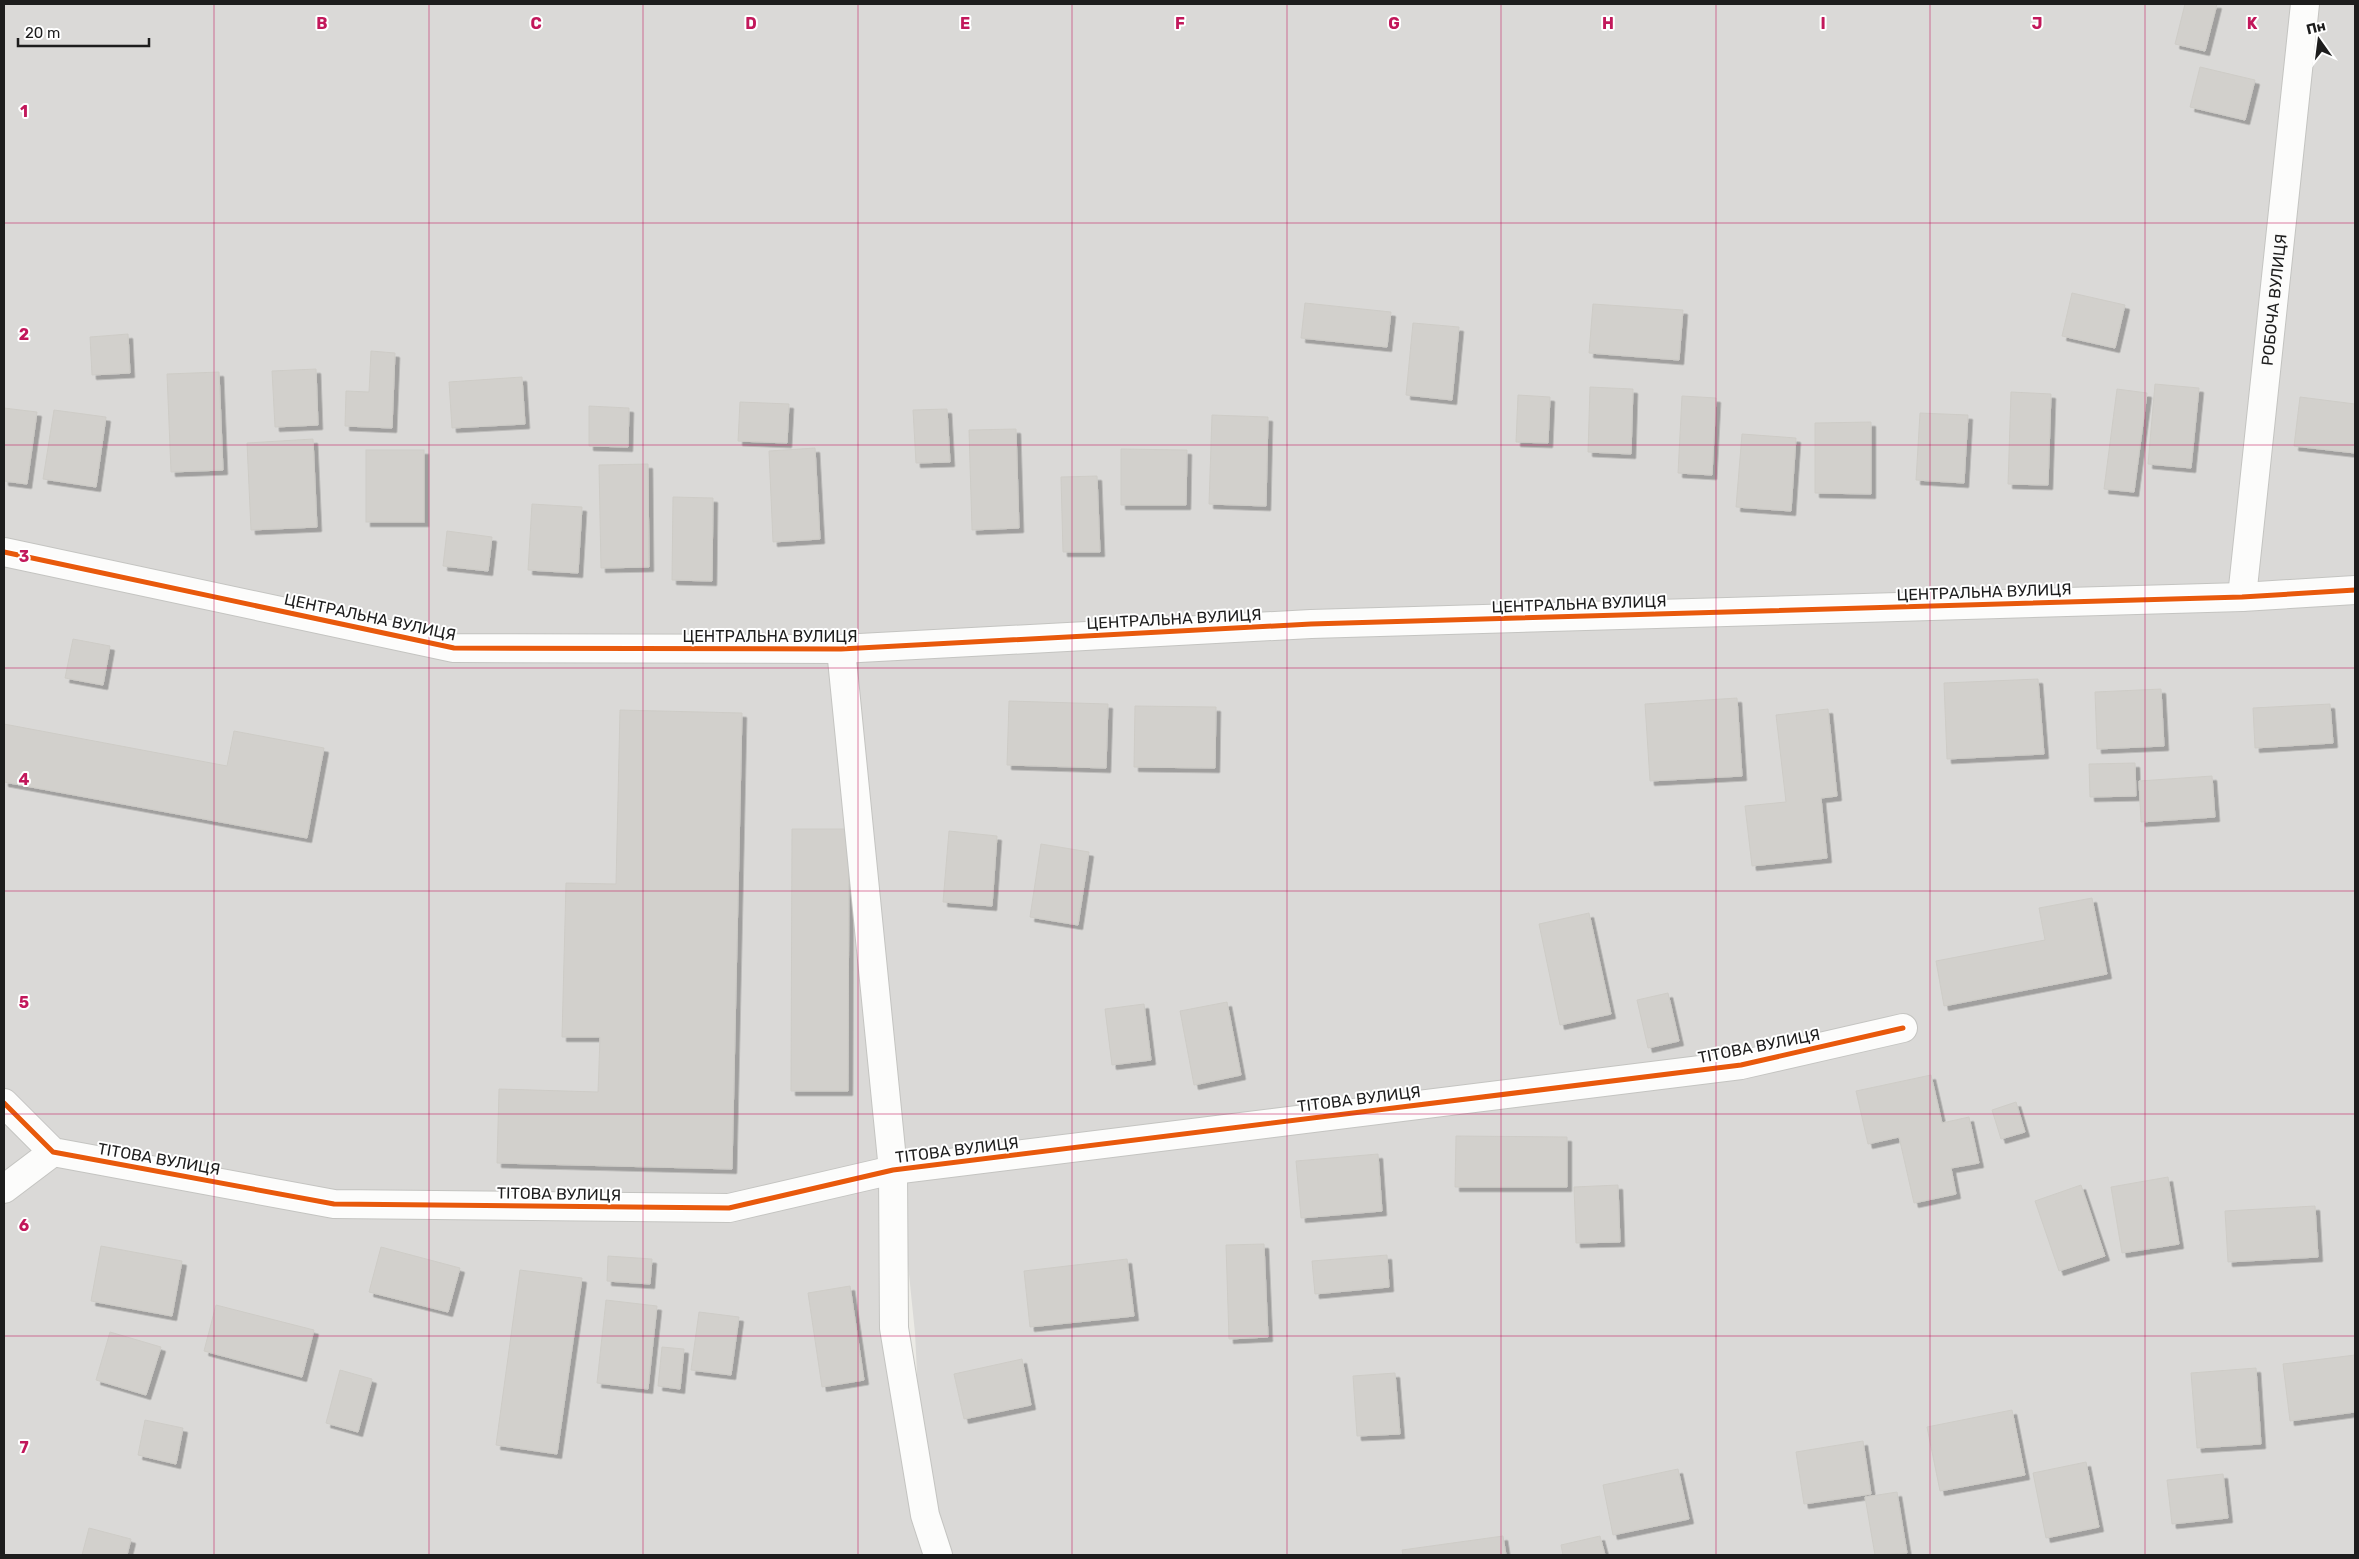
<svg xmlns="http://www.w3.org/2000/svg" width="2359" height="1559" font-family="Rubik,sans-serif">
	<style>
		.residential { fill: #dad9d7 }
		.building { fill: #d2d0cc; stroke: #ceccc7; filter: url(#shadow) }
		.lines { fill: none; stroke-linecap: round; stroke-linejoin: round }
		.minor-casing { stroke: #c4c4c1; stroke-width: 30 }
		.minor { stroke: #fcfcfb; stroke-width: 28 }
		.cycleway-casing { stroke: #fff; stroke-width: 8 }
		.cycleway { stroke: #e8590c; stroke-width: 5 }
		.grid { fill: none; stroke: #c2185b; stroke-width: 1; stroke-opacity: 0.55 }
		.labels { text-anchor: middle; dominant-baseline: central; stroke-width: 4; stroke-linejoin: round; paint-order: stroke }
		.street-label { font-size: 16px; fill: #1d1d1d; stroke: #fff }
		.grid-label { font-size: 16px; text-anchor: middle; font-weight: bold; fill: #c2185b; stroke: #fff; stroke-width: 4; stroke-linejoin: round; paint-order: stroke }
	</style>
	<defs>
		<filter id="shadow"><feDropShadow dx="4.5" dy="4.5" stdDeviation="0" flood-color="#0004"/></filter>
	</defs>
	<rect width="100%" height="100%" fill="#ebeae5"/>
	<g class="residential">
		<polygon points="4,4 2294,4 2235,589 839,640 453,637 4,544"/>
		<polygon points="2314,4 2355,4 2355,582 2249,589"/>
		<polygon points="4,563 455,657 836,655 888,1166 728,1202 335,1198 57,1147 4,1095"/>
		<polygon points="2355,597 2355,1555 938,1555 924,1515 915,1333 899,1176 1740,1060 898,1164 846,655"/>
		<polygon points="4,1109 46,1151 4,1183"/>
		<polygon points="54,1157 332,1208 728,1213 889,1177 926,1555 4,1555 4,1195"/>
	</g>
	<g class="building">
		<polygon points="2185,4 2217,4 2205,51 2175,44"/>
		<polygon points="2200,67 2255,80 2245,120 2190,107"/>
		<polygon points="2072,293 2125,305 2115,348 2062,336"/>
		<polygon points="1305,303 1391,312 1387,347 1301,338"/>
		<polygon points="1593,304 1683,310 1679,360 1589,353"/>
		<polygon points="1413,323 1459,327 1452,400 1406,395"/>
		<polygon points="128,334 130,373 92,375 90,337"/>
		<polygon points="371,351 395,353 392,428 345,426 346,391 369,392"/>
		<polygon points="316,369 318,425 275,427 272,371"/>
		<polygon points="219,372 223,470 171,472 167,374"/>
		<polygon points="522,377 525,424 452,428 449,382"/>
		<polygon points="2155,384 2199,388 2191,468 2148,464"/>
		<polygon points="1590,387 1633,389 1631,454 1588,452"/>
		<polygon points="2117,389 2147,393 2134,492 2104,489"/>
		<polygon points="2011,392 2051,394 2048,485 2008,484"/>
		<polygon points="1518,395 1550,397 1548,443 1516,442"/>
		<polygon points="1682,396 1716,398 1712,475 1678,473"/>
		<polygon points="2300,397 2355,404 2355,453 2294,446"/>
		<polygon points="740,402 789,404 787,443 738,441"/>
		<polygon points="589,406 629,408 628,447 589,446"/>
		<polygon points="4,408 37,412 27,484 4,481"/>
		<polygon points="947,409 950,462 916,463 913,410"/>
		<polygon points="54,410 106,417 96,487 43,479"/>
		<polygon points="1920,413 1968,415 1964,483 1916,480"/>
		<polygon points="1212,415 1268,417 1266,506 1209,504"/>
		<polygon points="1871,422 1871,494 1815,493 1815,423"/>
		<polygon points="1016,429 1019,528 972,530 969,430"/>
		<polygon points="1742,434 1796,438 1791,511 1736,507"/>
		<polygon points="313,439 317,527 251,530 247,443"/>
		<polygon points="815,448 820,539 773,542 769,451"/>
		<polygon points="1121,449 1187,450 1186,505 1121,505"/>
		<rect x="366" y="450" width="58" height="72"/>
		<polygon points="648,464 649,567 601,568 599,465"/>
		<polygon points="1097,476 1100,552 1063,552 1061,477"/>
		<polygon points="673,497 713,498 712,581 672,580"/>
		<polygon points="532,504 582,507 578,573 528,570"/>
		<polygon points="447,531 492,537 488,571 443,566"/>
		<polygon points="73,639 110,646 103,685 65,678"/>
		<polygon points="2038,679 2044,754 1947,759 1944,683"/>
		<polygon points="2161,689 2164,746 2097,749 2095,692"/>
		<polygon points="1737,698 1742,776 1650,781 1645,704"/>
		<polygon points="1009,701 1108,704 1106,768 1007,765"/>
		<polygon points="2330,704 2333,743 2255,748 2253,708"/>
		<polygon points="1135,706 1216,707 1215,768 1134,767"/>
		<polygon points="1828,709 1837,796 1821,798 1827,858 1752,866 1745,806 1786,802 1776,715"/>
		<polygon points="620,710 742,713 732,1169 497,1163 499,1089 598,1092 600,1037 562,1037 566,883 616,884"/>
		<polygon points="4,724 227,766 234,731 324,748 307,838 4,782"/>
		<polygon points="2135,763 2136,796 2090,797 2089,764"/>
		<polygon points="2212,776 2215,817 2141,822 2139,781"/>
		<polygon points="792,829 849,829 848,1091 791,1091"/>
		<polygon points="949,831 997,836 992,906 943,902"/>
		<polygon points="1041,844 1089,852 1078,925 1030,917"/>
		<polygon points="2092,898 2107,974 1944,1006 1936,961 2045,940 2039,908"/>
		<polygon points="1589,913 1611,1014 1560,1025 1539,924"/>
		<polygon points="1668,993 1679,1041 1648,1048 1637,1000"/>
		<polygon points="1227,1002 1241,1075 1194,1085 1180,1011"/>
		<polygon points="1144,1004 1151,1060 1112,1065 1105,1009"/>
		<polygon points="1931,1075 1942,1123 1969,1117 1979,1163 1951,1168 1956,1194 1914,1203 1899,1137 1868,1144 1856,1091"/>
		<polygon points="2016,1102 2025,1132 2001,1139 1992,1110"/>
		<polygon points="1456,1136 1567,1137 1567,1187 1455,1187"/>
		<polygon points="1378,1154 1382,1211 1301,1218 1296,1161"/>
		<polygon points="2168,1177 2179,1244 2122,1253 2111,1187"/>
		<polygon points="1618,1185 1620,1242 1576,1243 1574,1187"/>
		<polygon points="2081,1185 2105,1256 2059,1271 2035,1201"/>
		<polygon points="2315,1206 2318,1257 2228,1262 2225,1211"/>
		<polygon points="1264,1244 1268,1337 1229,1339 1226,1245"/>
		<polygon points="101,1246 182,1261 172,1316 91,1301"/>
		<polygon points="381,1247 460,1268 448,1312 369,1292"/>
		<polygon points="1387,1255 1389,1287 1315,1294 1312,1261"/>
		<polygon points="608,1256 652,1259 650,1284 607,1281"/>
		<polygon points="1127,1259 1134,1316 1030,1327 1024,1271"/>
		<polygon points="520,1270 582,1278 557,1454 496,1445"/>
		<polygon points="850,1286 864,1380 822,1387 808,1293"/>
		<polygon points="606,1300 657,1306 648,1389 597,1383"/>
		<polygon points="216,1305 314,1330 302,1377 204,1351"/>
		<polygon points="699,1312 739,1317 731,1375 691,1370"/>
		<polygon points="110,1332 161,1347 146,1395 96,1380"/>
		<polygon points="662,1347 684,1349 680,1389 658,1386"/>
		<polygon points="2355,1355 2355,1412 2290,1421 2283,1364"/>
		<polygon points="1022,1359 1031,1405 964,1419 954,1374"/>
		<polygon points="2256,1368 2261,1444 2197,1448 2191,1373"/>
		<polygon points="340,1370 372,1379 358,1432 326,1423"/>
		<polygon points="1395,1373 1400,1434 1357,1436 1353,1376"/>
		<polygon points="2012,1410 2025,1475 1940,1491 1927,1427"/>
		<polygon points="145,1420 183,1428 176,1464 138,1455"/>
		<polygon points="1863,1441 1871,1494 1804,1504 1796,1452"/>
		<polygon points="2086,1462 2099,1527 2046,1538 2033,1473"/>
		<polygon points="1678,1469 1689,1519 1613,1535 1603,1485"/>
		<polygon points="2223,1474 2228,1518 2172,1524 2167,1480"/>
		<polygon points="1897,1492 1907,1553 1875,1555 1865,1497"/>
		<polygon points="89,1528 131,1539 127,1555 82,1555"/>
		<polygon points="1503,1536 1506,1555 1403,1555 1402,1550"/>
		<polygon points="1600,1536 1605,1555 1563,1555 1561,1545"/>
	</g>
	<g class="lines">
		<defs>
			<g id="minor">
				<polyline points="4,552 454,648 841,649 1311,624 2242,597 2355,590"/>
				<path id="s1" d="M2242 597 2305 4"/>
				<polyline points="841,649 893,1170 894,1328 925,1515 938,1555"/>
				<polyline points="4,1103 53,1152 334,1204 729,1208 893,1170 1741,1065 1903,1028"/>
				<polyline points="4,1189 53,1152"/>
			</g>
		</defs>
		<use href="#minor" class="minor-casing"/>
		<use href="#minor" class="minor"/>
		<defs>
			<g id="cycleway">
				<polyline points="4,552 454,648 841,649 1311,624 2242,597 2355,590"/>
				<polyline points="4,1103 53,1152 334,1204 729,1208 893,1170 1741,1065 1903,1028"/>
			</g>
		</defs>
		<use href="#cycleway" class="cycleway-casing"/>
		<use href="#cycleway" class="cycleway"/>
	</g>
	<path class="grid" d="M214 4V1555M429 4V1555M643 4V1555M858 4V1555M1072 4V1555M1287 4V1555M1501 4V1555M1716 4V1555M1930 4V1555M2145 4V1555M4 223H2355M4 445H2355M4 668H2355M4 891H2355M4 1114H2355M4 1336H2355"/>
	<g class="labels">
		<g class="street-label">
			<text stroke="none"><textPath href="#s1" startOffset="299">РОБОЧА ВУЛИЦЯ</textPath></text>
			<text transform="translate(1984 592) rotate(-2)">ЦЕНТРАЛЬНА ВУЛИЦЯ</text>
			<text transform="translate(1579 604) rotate(-2)">ЦЕНТРАЛЬНА ВУЛИЦЯ</text>
			<text transform="translate(370 617) rotate(12)">ЦЕНТРАЛЬНА ВУЛИЦЯ</text>
			<text transform="translate(1174 619) rotate(-3)">ЦЕНТРАЛЬНА ВУЛИЦЯ</text>
			<text x="770" y="636">ЦЕНТРАЛЬНА ВУЛИЦЯ</text>
			<text transform="translate(1759 1046) rotate(-11)">ТІТОВА ВУЛИЦЯ</text>
			<text transform="translate(1359 1099) rotate(-7)">ТІТОВА ВУЛИЦЯ</text>
			<text transform="translate(957 1150) rotate(-7)">ТІТОВА ВУЛИЦЯ</text>
			<text transform="translate(159 1159) rotate(10)">ТІТОВА ВУЛИЦЯ</text>
			<text transform="translate(559 1194) rotate(1)">ТІТОВА ВУЛИЦЯ</text>
		</g>
	</g>
	<g class="grid-label">
		<text x="322" y="29">B</text>
		<text x="536" y="29">C</text>
		<text x="751" y="29">D</text>
		<text x="965" y="29">E</text>
		<text x="1180" y="29">F</text>
		<text x="1394" y="29">G</text>
		<text x="1608" y="29">H</text>
		<text x="1823" y="29">I</text>
		<text x="2037" y="29">J</text>
		<text x="2252" y="29">K</text>
		<text x="24" y="117">1</text>
		<text x="24" y="340">2</text>
		<text x="24" y="562">3</text>
		<text x="24" y="785">4</text>
		<text x="24" y="1008">5</text>
		<text x="24" y="1231">6</text>
		<text x="24" y="1453">7</text>
	</g>
	<rect width="2359" height="1559" fill="none" stroke="#1d1d1d" stroke-width="10"/>
	<g transform="translate(2319 40) rotate(346)" stroke="#ffffff" stroke-width="4" paint-order="stroke">
	<path d="M0-4L9 19L0 12L-9 19Z" fill="#1d1d1d"/>
	<text y="-8" font-size="14" font-weight="bold" text-anchor="middle" fill="#1d1d1d">Пн</text>
	</g>
	<path d="M18 38v8h131v-8" fill="none" stroke="#1d1d1d" stroke-width="2.5"/>
	<text x="25" y="38" font-size="15" fill="#1d1d1d" stroke="#ffffff" stroke-width="4" paint-order="stroke">20 m</text>
</svg>
